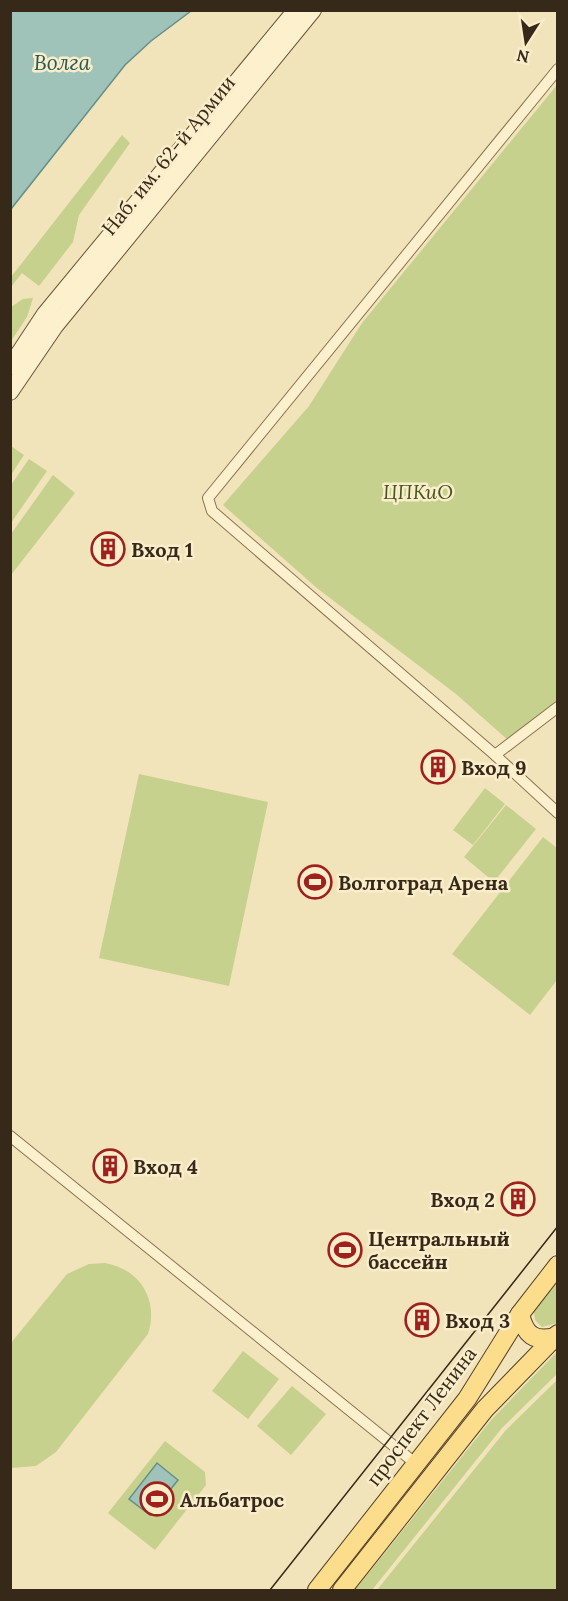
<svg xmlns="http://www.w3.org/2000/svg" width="568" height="1601" font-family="Lora,serif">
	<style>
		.green { fill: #c6d18d }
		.water { fill: #9fc2b9; stroke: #669087; stroke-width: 1.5 }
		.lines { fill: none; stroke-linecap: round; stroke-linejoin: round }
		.minor-casing { stroke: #8a7353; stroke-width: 12 }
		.secondary-casing { stroke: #6c5336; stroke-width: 18 }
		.primary-casing { stroke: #574028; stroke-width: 20 }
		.minor { stroke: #fcf0cd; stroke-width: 10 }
		.secondary { stroke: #fcf0cd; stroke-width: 16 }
		.primary { stroke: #fbdd8c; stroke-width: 18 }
		.tram { stroke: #372919; stroke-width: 1.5 }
		.labels { text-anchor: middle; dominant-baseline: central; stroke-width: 5; stroke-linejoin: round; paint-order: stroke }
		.street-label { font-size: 20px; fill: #372919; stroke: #f9edca }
		.park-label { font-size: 20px; font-style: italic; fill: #45561e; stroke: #f9edca }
		.poi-label { font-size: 20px; font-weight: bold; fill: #372919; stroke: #f9edca; text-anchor: start }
		.water-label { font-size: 21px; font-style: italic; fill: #275958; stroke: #f9edca }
	</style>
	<rect width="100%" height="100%" fill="#f2e4ba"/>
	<g class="green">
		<polygon points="557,85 557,702 509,741 456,694 318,589 223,505 309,406 362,323"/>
		<polygon points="122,135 130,143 79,215 73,242 39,286 22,273 11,287 11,277"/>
		<polygon points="33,298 27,317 11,341 11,307 23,299"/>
		<polygon points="11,446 24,455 11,475"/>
		<polygon points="29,459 47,471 11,523 11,485"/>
		<polygon points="53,475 75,493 11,575 11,534"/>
		<polygon points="139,774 268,802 229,986 99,958"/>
		<polygon points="485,788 505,804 473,845 453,830"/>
		<polygon points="506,805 536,829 494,882 464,857"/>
		<polygon points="543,837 557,848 557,980 530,1015 452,954"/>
		<path d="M105 1263C140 1269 159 1300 148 1334L56 1452 36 1466 11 1468V1343L67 1274 89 1264Z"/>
		<polygon points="557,1283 557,1323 542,1327 535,1320 534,1312"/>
		<polygon points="243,1351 279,1379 248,1419 212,1391"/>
		<polygon points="557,1352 556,1375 502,1428 372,1590 355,1590 492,1419"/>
		<polygon points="557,1380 557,1590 377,1590 506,1430"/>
		<polygon points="292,1386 326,1414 291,1455 257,1426"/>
		<polygon points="165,1441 205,1472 206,1485 155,1550 108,1513"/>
	</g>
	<g class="water">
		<polygon points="11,10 191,11 151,41 125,65 11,209"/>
		<polygon points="157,1463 178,1480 150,1515 129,1499"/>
	</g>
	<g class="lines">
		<defs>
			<g id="minor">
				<polyline points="558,69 208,498 212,511 495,755 558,813"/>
				<polyline points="495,755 558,707"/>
				<polyline points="10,1136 415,1463"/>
			</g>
			<g id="secondary">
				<polyline points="10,367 45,314 296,10"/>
				<polyline points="10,392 55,326 313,10"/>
			</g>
			<g id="primary">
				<path d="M520 1314C525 1335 534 1342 555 1337"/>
				<polyline points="317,1590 467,1399 520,1314 558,1265"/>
				<polyline points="342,1590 485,1409 558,1334"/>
			</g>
		</defs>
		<use href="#minor" class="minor-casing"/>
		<use href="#secondary" class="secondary-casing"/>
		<use href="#primary" class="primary-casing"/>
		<use href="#minor" class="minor"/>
		<use href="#secondary" class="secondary"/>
		<use href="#primary" class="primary"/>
		<polyline class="tram" points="270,1590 558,1226"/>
	</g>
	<defs>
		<symbol id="building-ring" viewBox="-11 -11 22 22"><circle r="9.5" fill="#f9edca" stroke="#9f211d" stroke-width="1.5"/><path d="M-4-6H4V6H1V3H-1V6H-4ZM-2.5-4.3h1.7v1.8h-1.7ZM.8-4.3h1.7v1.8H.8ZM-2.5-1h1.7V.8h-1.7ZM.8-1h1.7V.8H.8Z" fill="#9f211d"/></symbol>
		<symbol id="stadium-ring" viewBox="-11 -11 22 22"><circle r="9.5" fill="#f9edca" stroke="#9f211d" stroke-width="1.5"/><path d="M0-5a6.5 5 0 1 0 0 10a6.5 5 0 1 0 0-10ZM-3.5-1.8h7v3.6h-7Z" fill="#9f211d"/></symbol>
	</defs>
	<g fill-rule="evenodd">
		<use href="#building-ring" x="89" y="530" width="38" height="38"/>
		<use href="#building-ring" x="419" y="748" width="38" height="38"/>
		<use href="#stadium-ring" x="296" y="863" width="38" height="38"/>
		<use href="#building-ring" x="91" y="1147" width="38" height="38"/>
		<use href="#building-ring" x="499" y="1180" width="38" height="38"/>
		<use href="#stadium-ring" x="326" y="1231" width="38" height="38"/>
		<use href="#building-ring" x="403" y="1301" width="38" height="38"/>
		<use href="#stadium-ring" x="138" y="1480" width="38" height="38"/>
	</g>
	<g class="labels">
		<g class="street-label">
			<text transform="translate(168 155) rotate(-51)">Наб. им. 62-й Армии</text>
			<text transform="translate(421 1416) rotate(-53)">проспект Ленина</text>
		</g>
		<g class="park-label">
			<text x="418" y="491">ЦПКиО</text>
		</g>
		<g class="poi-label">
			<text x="131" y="549">Вход 1</text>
			<text x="461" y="767">Вход 9</text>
			<text x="338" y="882">Волгоград Арена</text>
			<text x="133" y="1166">Вход 4</text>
			<text x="495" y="1199" text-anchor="end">Вход 2</text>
			<text x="368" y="1238">Центральный<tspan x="368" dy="23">бассейн</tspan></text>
			<text x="445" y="1320">Вход 3</text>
			<text x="180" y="1499">Альбатрос</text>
		</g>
		<g class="water-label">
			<text x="62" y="62">Волга</text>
		</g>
	</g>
	<rect width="568" height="1601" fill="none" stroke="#372919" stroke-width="24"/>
	<g transform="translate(526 42) rotate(192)" stroke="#f9edca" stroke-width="4.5" paint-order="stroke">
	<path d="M0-4.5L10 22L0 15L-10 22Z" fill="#372919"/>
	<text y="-9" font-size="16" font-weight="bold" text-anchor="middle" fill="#372919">N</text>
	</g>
</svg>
